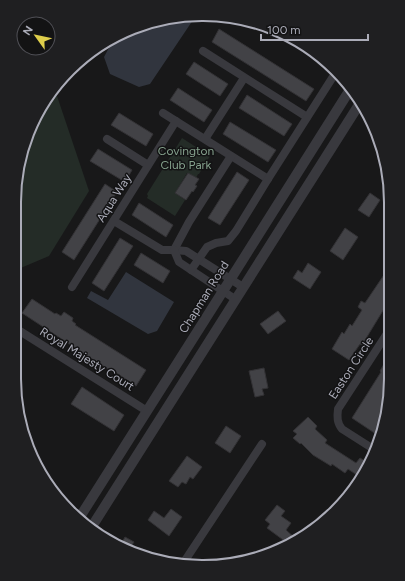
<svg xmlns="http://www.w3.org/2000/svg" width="405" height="581" font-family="Figtree,sans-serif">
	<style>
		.green { fill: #242c27 }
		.water { fill: #31353e }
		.building { fill: #424246; stroke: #333235 }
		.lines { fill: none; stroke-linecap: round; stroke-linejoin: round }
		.minor { stroke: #39393e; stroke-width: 8 }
		.tertiary { stroke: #39393e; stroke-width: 10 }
		.labels { text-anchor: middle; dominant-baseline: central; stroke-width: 3; stroke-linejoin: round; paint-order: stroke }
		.park-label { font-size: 12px; fill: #85a18d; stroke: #131314 }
		.street-label { font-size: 12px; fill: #abacb8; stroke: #131314 }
		.rim { fill: none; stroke: #abacb8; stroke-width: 2 }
	</style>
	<rect width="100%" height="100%" fill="#181819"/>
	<g class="green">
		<polygon points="55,90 89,191 49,256 16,270 18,166 39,108"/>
		<polygon points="182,138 210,156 199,174 198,174 196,178 187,173 175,193 185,200 175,216 147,198 148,196 147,194"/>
	</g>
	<g class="water">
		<polygon points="195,17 150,84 139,87 110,74 104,57 112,42 113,40 142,24"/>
		<polygon points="126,272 174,302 157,331 148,334 87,298 91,291 108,300"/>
	</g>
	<g class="building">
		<polygon points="219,29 314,89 306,101 212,42"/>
		<polygon points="194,62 228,84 220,96 186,74"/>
		<polygon points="178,88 212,110 204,122 170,100"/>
		<polygon points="247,95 292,124 284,136 239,108"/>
		<polygon points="119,113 153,134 146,146 111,125"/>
		<polygon points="230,122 276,150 268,162 223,134"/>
		<polygon points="98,149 132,170 125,182 90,161"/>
		<polygon points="237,172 249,180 220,225 208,218"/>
		<polygon points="188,173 199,179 195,185 197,186 193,192 192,191 186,200 175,193"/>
		<polygon points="105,184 117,192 74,260 62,252"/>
		<polygon points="370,193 380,200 369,217 358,210"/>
		<polygon points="139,203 173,225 166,237 132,215"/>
		<polygon points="345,228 358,237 343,260 330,251"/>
		<polygon points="120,238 133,246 104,291 92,283"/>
		<polygon points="141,253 170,271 163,283 134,265"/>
		<polygon points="308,263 321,272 310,289 293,278 298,270 302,273"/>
		<polygon points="390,266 390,299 362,345 360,344 349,360 332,349 342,332 344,334 350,324 352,326 362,310 358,307 361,301 365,303"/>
		<polygon points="32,299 55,314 56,313 61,316 64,312 73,318 72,321 76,324 75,325 146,370 136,386 109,368 108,369 89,357 22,313"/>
		<polygon points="278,311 286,321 268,334 260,324"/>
		<polygon points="390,357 391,391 389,397 385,402 387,403 379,436 352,418 381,372 380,371 384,364 385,365"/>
		<polygon points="264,368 268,388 262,389 264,395 255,397 249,371"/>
		<polygon points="82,387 124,415 114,431 71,404"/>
		<polygon points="308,417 317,426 315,429 327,440 325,443 356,463 360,458 370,464 360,477 348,469 345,473 332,464 331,466 313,455 301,443 300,444 293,438 297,434 293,431"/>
		<polygon points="226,426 241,436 230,453 215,443"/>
		<polygon points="187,456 202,467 193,479 190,477 186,484 182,482 178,487 169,481"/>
		<polygon points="277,505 285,511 281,516 291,523 286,530 297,540 290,545 267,528 270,524 265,520"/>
		<polygon points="171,509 182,517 169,536 148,520 154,511 164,518"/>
		<polygon points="125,537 134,542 128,551 120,546"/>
	</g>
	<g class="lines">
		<g class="minor">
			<polyline points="203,51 307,117"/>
			<polyline points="163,113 268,179"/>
			<polyline points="107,139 148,165"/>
			<polyline points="205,139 244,78"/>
			<polyline points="114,221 162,250 174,250 186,251 243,287"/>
			<polyline points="174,250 189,222 231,156"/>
			<polyline points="174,250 179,262 235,299"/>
			<polyline points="191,270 207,247 216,243 228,241 236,231 268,179 336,72"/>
			<polyline points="72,287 176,121"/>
			<polyline points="15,328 147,411"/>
			<path d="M375 450 342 429C337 423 337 417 338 409L390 329"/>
			<polyline points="182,565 262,444"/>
		</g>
		<g class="tertiary">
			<polyline points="78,520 230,280 351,88"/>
			<polyline points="91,528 360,103"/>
		</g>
	</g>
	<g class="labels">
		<g class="park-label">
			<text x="186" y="151">Covington<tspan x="186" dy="14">Club Park</tspan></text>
		</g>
		<g class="street-label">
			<text transform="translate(114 198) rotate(-58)">Aqua Way</text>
			<text transform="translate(204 297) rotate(-58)">Chapman Road</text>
			<text transform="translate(87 359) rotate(32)">Royal Majesty Court</text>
			<text transform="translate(351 368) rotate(-57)">Easton Circle</text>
		</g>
	</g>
	<path d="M0 0H405V581H0ZM202 21H203A181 181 0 0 1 384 202V379A181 181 0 0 1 203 560H202A181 181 0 0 1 21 379V202A181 181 0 0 1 202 21Z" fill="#1f1f21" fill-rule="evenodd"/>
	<path class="rim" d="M202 21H203A181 181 0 0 1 384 202V379A181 181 0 0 1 203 560H202A181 181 0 0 1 21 379V202A181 181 0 0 1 202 21Z"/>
	<g transform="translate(36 36) rotate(303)"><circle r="19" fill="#131314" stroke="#505056"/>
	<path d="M0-3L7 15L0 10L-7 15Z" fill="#dece4b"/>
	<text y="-6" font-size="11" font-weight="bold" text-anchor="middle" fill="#abacb8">N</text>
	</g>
	<path d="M261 34v6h107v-6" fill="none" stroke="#abacb8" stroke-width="2"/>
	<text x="267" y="34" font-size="12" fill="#abacb8" stroke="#131314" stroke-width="3" paint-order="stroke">100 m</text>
</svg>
